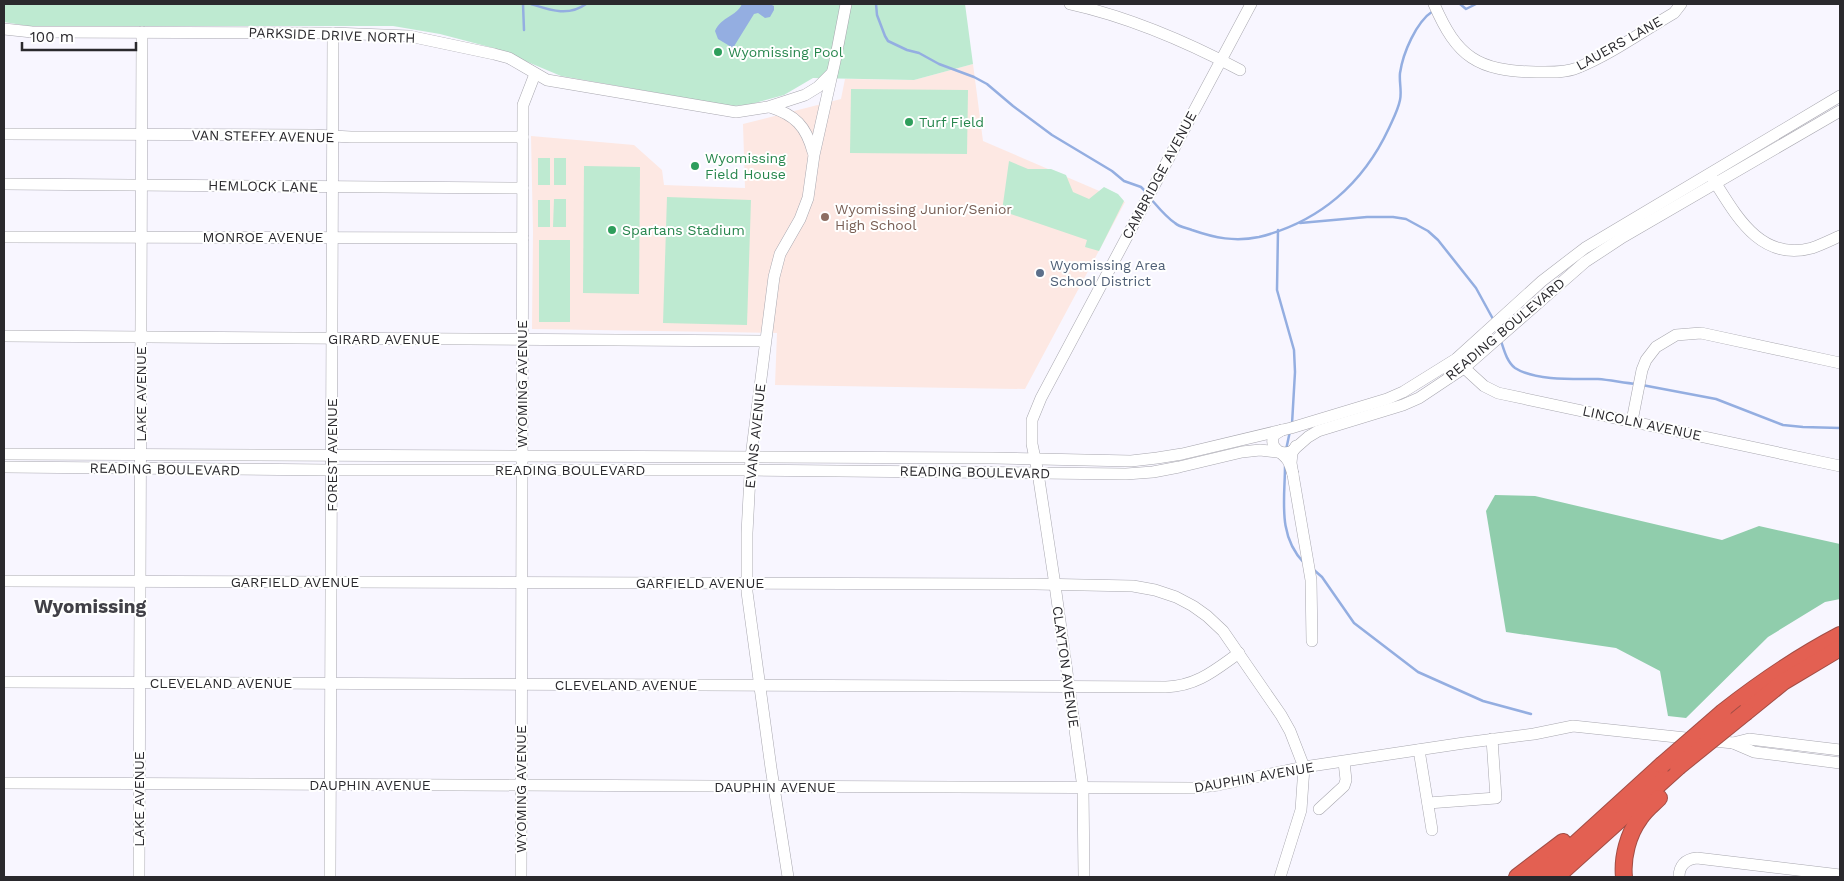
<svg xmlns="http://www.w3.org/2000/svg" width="1844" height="881" font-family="'Work Sans',sans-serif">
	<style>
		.education { fill: #fde8e3 }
		.green { fill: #beead1 }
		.forest { fill: #90cdac }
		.water { fill: #94aee1 }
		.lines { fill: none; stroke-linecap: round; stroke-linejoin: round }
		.stream { stroke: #94aee1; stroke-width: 2.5 }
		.minor-casing { stroke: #a8a7af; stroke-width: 12 }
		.highway-casing { stroke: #a24d45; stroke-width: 18 }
		.minor { stroke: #fff; stroke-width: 11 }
		.highway { stroke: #e36052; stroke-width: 16 }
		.highway-bridge-casing { stroke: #a24d45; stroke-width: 18; stroke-linecap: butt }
		.highway-bridge { stroke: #e36052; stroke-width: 16 }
		.leisure-dot { fill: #2e9e5b; stroke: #fff; stroke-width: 2 }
		.education-dot { fill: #8d6e63; stroke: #fff; stroke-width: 2 }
		.service-dot { fill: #5c6f8a; stroke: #fff; stroke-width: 2 }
		.labels { text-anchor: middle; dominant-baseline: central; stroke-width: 4; stroke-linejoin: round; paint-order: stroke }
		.street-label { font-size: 14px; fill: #2a292d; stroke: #fff }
		.leisure-label { font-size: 14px; fill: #27864d; stroke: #fff; text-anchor: start }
		.education-label { font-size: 14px; fill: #785e54; stroke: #fff; text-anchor: start }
		.service-label { font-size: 14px; fill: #4e5e75; stroke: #fff; text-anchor: start }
		.district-label { font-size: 19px; font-weight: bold; fill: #414047; stroke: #fff }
	</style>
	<rect width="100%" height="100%" fill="#f8f6ff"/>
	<polygon class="education" points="973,64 983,141 1125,202 1025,389 775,385 777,333 532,329 533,232 531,136 634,145 662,170 664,185 745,188 743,124 841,99 845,79 914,80"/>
	<g class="green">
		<polygon points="4,4 965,4 973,64 914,80 813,78 784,95 748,105 732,106 561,76 497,49 440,34 393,26 28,26 4,22"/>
		<polygon points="851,89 968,90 967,154 850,153"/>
		<rect x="538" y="158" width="12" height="27"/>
		<rect x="554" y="158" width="12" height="27"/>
		<polygon points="1009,161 1028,169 1051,169 1066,175 1073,192 1089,199 1104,187 1118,194 1124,201 1099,251 1085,247 1087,240 1002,211"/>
		<polygon points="584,166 640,167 639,294 583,293"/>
		<polygon points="667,197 751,200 747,325 663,323"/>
		<polygon points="554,199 566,199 566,227 553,227"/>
		<rect x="538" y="200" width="12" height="27"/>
		<rect x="539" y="240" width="31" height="82"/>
	</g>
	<polygon class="forest" points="1495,495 1535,496 1722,540 1759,526 1840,544 1840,599 1825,602 1768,637 1686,718 1668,716 1660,671 1616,648 1506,632 1486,511"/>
	<path class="water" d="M742 4H770L774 6V10L770 17 765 18 758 13 754 14 733 48 718 39 715 31C722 16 736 17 742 4Z"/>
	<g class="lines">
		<g class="stream">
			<polyline points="523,4 524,30"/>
			<path d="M531 4C550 10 568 17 586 4"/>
			<polyline points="876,4 877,15 885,36 888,41 907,50 919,53 939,64 974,77 987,84 1013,106 1052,135 1112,171 1124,181 1141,187 1146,192"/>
			<polyline points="1460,4 1466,9 1476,4"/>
			<path d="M1151 199C1158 207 1166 217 1175 223 1179 227 1187 228 1192 230 1215 238 1235 242 1259 237 1319 222 1363 184 1389 128 1393 119 1398 110 1400 100 1402 91 1399 82 1400 73 1403 53 1416 22 1433 11"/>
			<polyline points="1300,223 1367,217 1393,217 1406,219 1428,231 1438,240 1476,288 1493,319"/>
			<polyline points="1278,230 1277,290 1294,350 1295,372 1292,424"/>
			<path d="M1501 341C1504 350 1507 362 1515 368 1535 381 1576 379 1598 379 1611 380 1624 383 1637 384"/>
			<polyline points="1642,385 1716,399 1783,425 1803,427 1840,428"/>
			<polyline points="1286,450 1290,431"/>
			<path d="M1285 466C1285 499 1277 535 1304 563"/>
			<polyline points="1314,570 1322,577 1354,623 1418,672 1483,701 1531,714"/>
		</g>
		<defs>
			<g id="minor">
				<path d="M1070 4C1129 17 1187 42 1240 70"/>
				<path d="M1434 4C1457 57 1477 71 1536 72 1549 72 1565 73 1577 68 1610 55 1643 31 1674 13L1681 4"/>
				<polyline points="4,29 32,32 333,33 409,36 494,54 509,58 547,80 736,112 768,107 805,95 818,87 832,73"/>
				<path d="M770 107C795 115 806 126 813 152"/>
				<polyline points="4,134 314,135 351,137 523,137"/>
				<path d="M1713 179C1736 215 1760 262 1812 248 1821 245 1831 240 1840 236"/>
				<polyline points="4,184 523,188"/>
				<polyline points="4,237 523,238"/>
				<polyline points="4,336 765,341"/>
				<polyline points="1460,364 1484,386 1498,393 1840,466"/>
				<polyline points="1632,421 1642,370 1646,360 1656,347 1676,335 1701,333 1840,363"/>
				<path d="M1282 430 1274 435C1269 448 1279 450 1286 458 1290 462 1291 469 1293 474"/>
				<polyline points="1296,446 1292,453 1291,463 1311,580 1312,641"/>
				<polyline points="4,454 993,458 1131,461 1157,458 1182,454 1291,428 1387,399 1403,392 1456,359 1542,281 1585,248 1840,96"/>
				<polyline points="4,467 331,470 750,470 1126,474 1153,472 1179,467 1242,452 1260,450 1286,453 1291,452 1308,437 1318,431 1403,405 1419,398 1464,368 1585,262 1623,237 1840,111"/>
				<polyline points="4,581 1035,584 1133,586 1155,590 1176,597 1193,606 1207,616 1223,631 1281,715 1290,731 1304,767 1301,810 1280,877"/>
				<path d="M4 682 1166 687C1197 686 1215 670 1239 653"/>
				<polyline points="1733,743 1749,739 1840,750"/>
				<polyline points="1419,750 1432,830"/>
				<polyline points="4,783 1193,788 1218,785 1304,767 1464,743 1534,734 1573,726 1733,743 1754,752 1840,763"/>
				<polyline points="1428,803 1496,798 1492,739"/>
				<polyline points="1319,809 1344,786 1346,780 1344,762"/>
				<polyline points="139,877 142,32"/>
				<polyline points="330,877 333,33"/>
				<polyline points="521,877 523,105 535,74"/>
				<polyline points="788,877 771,768 747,592 747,533 751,457 774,277 780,254 800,219 808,198 814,155 835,61 846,4"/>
				<polyline points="1084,877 1083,788 1055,585 1038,473 1032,444 1032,420 1041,398 1251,4"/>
				<path d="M1679 877C1679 866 1685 859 1697 858L1840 875"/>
			</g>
			<g id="highway">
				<path d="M1723 712C1760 683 1798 657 1840 635"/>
				<polyline points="1746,712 1783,682 1840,648"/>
				<polyline points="1517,877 1563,842"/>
				<polyline points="1539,877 1662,765"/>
				<polyline points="1556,877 1678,767"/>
				<path d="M1624 877C1622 858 1628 834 1640 818 1645 810 1653 804 1659 798"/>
			</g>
		</defs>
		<use href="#minor" class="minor-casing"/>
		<use href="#highway" class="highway-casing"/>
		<use href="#minor" class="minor"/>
		<use href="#highway" class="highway"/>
		<defs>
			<g id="highway-bridge">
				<polyline points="1662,765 1723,712"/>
				<polyline points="1678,767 1746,712"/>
			</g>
		</defs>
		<use href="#highway-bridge" class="highway-bridge-casing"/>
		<use href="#highway-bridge" class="highway-bridge"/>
	</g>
	<g class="leisure-dot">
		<circle cx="718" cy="52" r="5"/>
		<circle cx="909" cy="122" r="5"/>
		<circle cx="695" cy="166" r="5"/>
		<circle cx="612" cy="230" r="5"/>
	</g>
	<circle class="education-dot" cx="825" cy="217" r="5"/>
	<circle class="service-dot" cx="1040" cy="273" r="5"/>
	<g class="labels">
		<g class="street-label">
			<text transform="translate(332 35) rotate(2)">PARKSIDE DRIVE NORTH</text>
			<text transform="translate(1619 43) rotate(-29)">LAUERS LANE</text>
			<text transform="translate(263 136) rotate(1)">VAN STEFFY AVENUE</text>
			<text transform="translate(1159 175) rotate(-62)">CAMBRIDGE AVENUE</text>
			<text transform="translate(263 186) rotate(1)">HEMLOCK LANE</text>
			<text x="263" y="237">MONROE AVENUE</text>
			<text transform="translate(1505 329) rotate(-40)">READING BOULEVARD</text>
			<text x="384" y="339">GIRARD AVENUE</text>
			<text transform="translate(522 384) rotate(-90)">WYOMING AVENUE</text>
			<text transform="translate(141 394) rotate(-90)">LAKE AVENUE</text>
			<text transform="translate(1642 423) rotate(12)">LINCOLN AVENUE</text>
			<text transform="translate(755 436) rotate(-84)">EVANS AVENUE</text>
			<text transform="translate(332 455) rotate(-90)">FOREST AVENUE</text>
			<text transform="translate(165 469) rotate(1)">READING BOULEVARD</text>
			<text x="570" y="470">READING BOULEVARD</text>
			<text transform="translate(975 472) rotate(1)">READING BOULEVARD</text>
			<text x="295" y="582">GARFIELD AVENUE</text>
			<text x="700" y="583">GARFIELD AVENUE</text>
			<text transform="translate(1066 667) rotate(82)">CLAYTON AVENUE</text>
			<text x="221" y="683">CLEVELAND AVENUE</text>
			<text x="626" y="685">CLEVELAND AVENUE</text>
			<text transform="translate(1254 777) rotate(-10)">DAUPHIN AVENUE</text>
			<text x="370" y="785">DAUPHIN AVENUE</text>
			<text x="775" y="787">DAUPHIN AVENUE</text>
			<text transform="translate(521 789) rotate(-90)">WYOMING AVENUE</text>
			<text transform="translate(139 799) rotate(-90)">LAKE AVENUE</text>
		</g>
		<g class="leisure-label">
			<text x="728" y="52">Wyomissing Pool</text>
			<text x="919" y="122">Turf Field</text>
			<text x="705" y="158">Wyomissing<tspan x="705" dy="16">Field House</tspan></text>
			<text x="622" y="230">Spartans Stadium</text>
		</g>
		<g class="education-label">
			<text x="835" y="209">Wyomissing Junior/Senior<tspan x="835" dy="16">High School</tspan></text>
		</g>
		<g class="service-label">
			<text x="1050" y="265">Wyomissing Area<tspan x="1050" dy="16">School District</tspan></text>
		</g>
		<g class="district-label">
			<text x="90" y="606">Wyomissing</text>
		</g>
	</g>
	<rect width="1844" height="881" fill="none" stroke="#2a292d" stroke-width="10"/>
	<path d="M22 42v8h114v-8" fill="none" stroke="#2a292d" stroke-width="2.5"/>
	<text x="30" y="42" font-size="15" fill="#2a292d" stroke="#ffffff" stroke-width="4" paint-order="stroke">100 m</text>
</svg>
